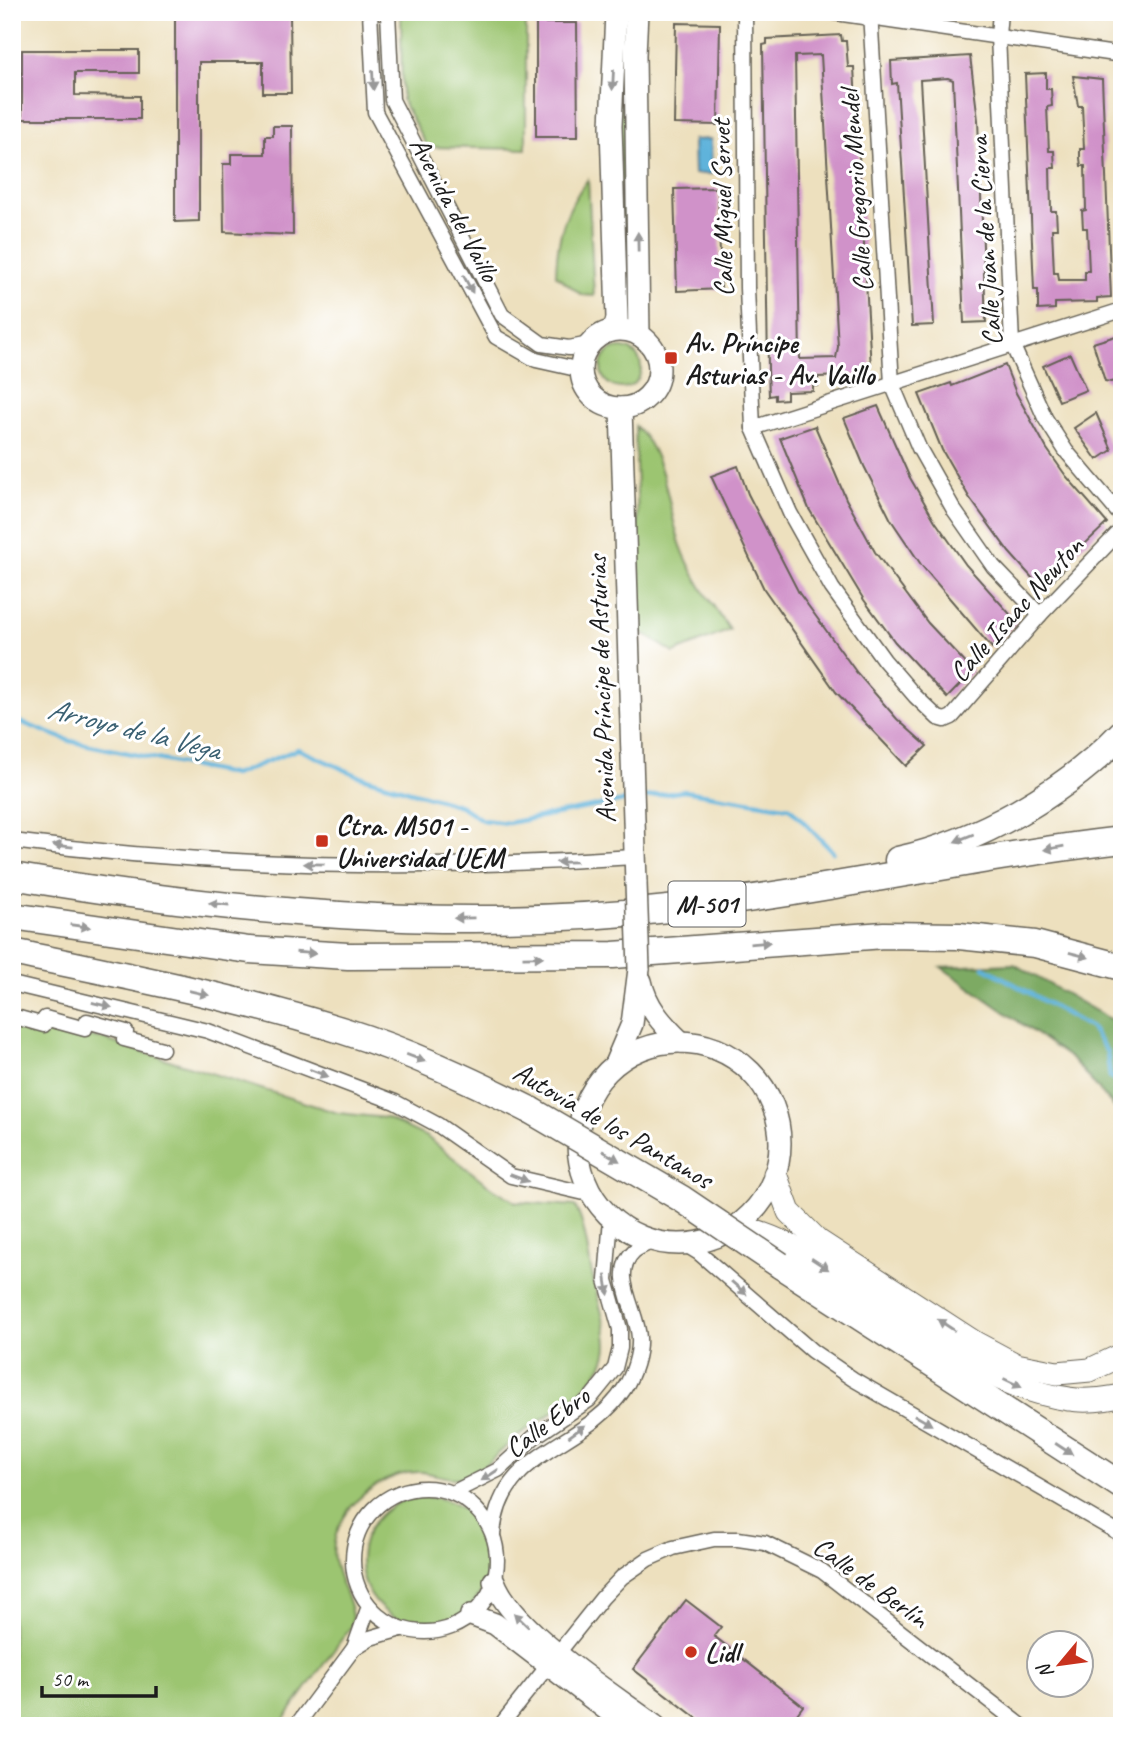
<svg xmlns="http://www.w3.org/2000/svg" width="1134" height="1738" font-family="Caveat,sans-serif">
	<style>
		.green { fill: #9cc571; stroke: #5c7046; stroke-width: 2 }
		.forest { fill: #7daa63; stroke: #4c6340; stroke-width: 2 }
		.water { fill: #5fb3db; stroke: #3e687c; stroke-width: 2 }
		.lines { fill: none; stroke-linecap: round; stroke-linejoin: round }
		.stream { stroke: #5fb3db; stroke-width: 4.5 }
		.building { fill: #d092c9; fill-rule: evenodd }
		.street-casing { stroke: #656155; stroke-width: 17 }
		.secondary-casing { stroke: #656155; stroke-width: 24 }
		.primary-casing { stroke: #656155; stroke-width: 25 }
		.highway-casing { stroke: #656155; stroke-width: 29 }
		.street { stroke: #fff; stroke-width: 14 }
		.secondary { stroke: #fff; stroke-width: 21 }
		.primary { stroke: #fff; stroke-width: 23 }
		.highway { stroke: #fff; stroke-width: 26 }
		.secondary-bridge-casing { stroke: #656155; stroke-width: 24; stroke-linecap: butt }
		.highway-bridge-casing { stroke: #656155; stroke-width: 29; stroke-linecap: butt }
		.secondary-bridge { stroke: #fff; stroke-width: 21 }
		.highway-bridge { stroke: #fff; stroke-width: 26 }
		.oneway { fill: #999 }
		.poi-dot { fill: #c8321e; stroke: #fff; stroke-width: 2.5 }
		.labels { text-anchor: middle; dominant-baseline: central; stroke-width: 6; stroke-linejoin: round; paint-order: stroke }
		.shield { fill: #fff; stroke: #606060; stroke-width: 2 }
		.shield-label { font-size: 26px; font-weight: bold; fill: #1c1c1c }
		.street-label { font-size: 28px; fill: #1c1c1c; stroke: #fff }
		.poi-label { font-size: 28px; font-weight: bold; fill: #1c1c1c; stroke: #fff; text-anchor: start }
		.water-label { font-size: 30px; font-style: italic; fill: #3a6072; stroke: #fff }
	</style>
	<rect width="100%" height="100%" fill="#fff"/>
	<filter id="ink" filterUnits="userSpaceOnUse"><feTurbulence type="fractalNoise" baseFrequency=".0143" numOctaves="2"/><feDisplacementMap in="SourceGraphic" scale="14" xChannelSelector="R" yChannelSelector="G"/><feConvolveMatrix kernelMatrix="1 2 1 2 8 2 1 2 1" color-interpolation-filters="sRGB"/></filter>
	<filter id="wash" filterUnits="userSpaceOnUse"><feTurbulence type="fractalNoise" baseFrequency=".00686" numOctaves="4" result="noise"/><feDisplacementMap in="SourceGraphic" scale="28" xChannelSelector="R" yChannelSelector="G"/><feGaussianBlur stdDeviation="1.57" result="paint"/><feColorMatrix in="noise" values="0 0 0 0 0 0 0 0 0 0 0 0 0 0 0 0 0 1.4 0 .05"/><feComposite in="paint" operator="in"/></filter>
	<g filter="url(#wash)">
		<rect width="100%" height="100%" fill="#ede0be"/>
		<g class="green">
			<polygon points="401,12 526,12 526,149 427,147 402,100"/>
			<polygon points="622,12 631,12 632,318 622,317 619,120"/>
			<path d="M588 179 594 296 582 295 556 275C557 236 565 209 588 179Z"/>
			<circle cx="621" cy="368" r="20"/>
			<path d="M635 426C668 457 666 505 681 546 692 576 712 604 730 630L674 653 641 632Z"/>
			<path d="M12 1020 99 1038 338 1113 386 1118 427 1137 488 1185 516 1202 575 1206C587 1229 587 1253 593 1278 597 1298 607 1325 607 1345 607 1383 549 1414 522 1433 502 1448 487 1469 463 1477 450 1481 434 1473 421 1472 391 1471 357 1493 343 1519 316 1566 355 1590 352 1625L279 1726H12Z"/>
			<circle cx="425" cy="1561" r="64"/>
		</g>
		<polygon class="forest" points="1014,964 1122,1026 1122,1116 1073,1060 941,967"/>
		<polygon class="water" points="711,139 712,174 694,174 693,140"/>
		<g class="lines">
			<g class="stream">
				<polyline points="12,719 70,741 234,775 298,749 359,776 461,806 482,820 508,823 629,800"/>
				<polyline points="641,798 684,791 790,808 833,852"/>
				<polyline points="984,967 1091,1028 1107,1052 1110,1077 1122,1084"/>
			</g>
		</g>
		<g id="blocks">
			<g class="building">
				<polygon points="175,12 290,12 291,93 263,93 263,62 199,62 199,221 175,222"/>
				<polygon points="536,23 577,23 578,137 536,137"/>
				<polygon points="676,23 720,24 718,125 674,124"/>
				<path d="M841 35 842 41H846L848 67H854L871 369H866L867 375 818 377V386H813V391L787 392V399L775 400V395L769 396 768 368 763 45 767 44V39ZM821 55 838 347 836 358 800 359 795 56Z"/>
				<polygon points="22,50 139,50 139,73 75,73 75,95 140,96 140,119 22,119"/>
				<polygon points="970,56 978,120 986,322 964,323 953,80 948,78 920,80 934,325 912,326 897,83 892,84 891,61"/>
				<polygon points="1046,73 1046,89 1051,89 1052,106 1047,107 1049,151 1054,151 1055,168 1050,168 1051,211 1056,211 1057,229 1052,229 1054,273 1058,273 1059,280 1085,280 1085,271 1089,271 1087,228 1083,228 1082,211 1086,210 1085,166 1081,166 1080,158 1080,149 1084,149 1082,106 1078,106 1073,76 1102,79 1111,297 1097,298 1097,302 1055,303 1055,309 1038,310 1038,290 1034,290 1025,74"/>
				<polygon points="273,126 292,126 293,235 224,232 223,164 231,164 231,154 265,154 265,136 273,136"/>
				<polygon points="718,188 721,289 677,291 674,189"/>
				<polygon points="1122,334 1122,378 1111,382 1105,381 1093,343"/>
				<polygon points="1070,354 1086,390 1059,401 1043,366"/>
				<polygon points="1005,365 1016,393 1047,449 1066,476 1107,523 1065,563 1067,566 1043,590 1009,552 969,497 942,450 919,394 951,383 952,386"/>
				<polygon points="878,406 909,476 935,521 966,565 1017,622 992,648 922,566 891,520 864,466 844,418"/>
				<polygon points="1096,413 1112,450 1097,460 1074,428"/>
				<polygon points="815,426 846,499 875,552 928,623 973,671 947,698 895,642 864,600 809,509 780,438"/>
				<polygon points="738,466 748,494 799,593 857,673 897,719 927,746 906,766 836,692 764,589 711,476"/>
				<polygon points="686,1600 721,1627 714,1636 803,1706 788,1726 707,1726 633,1669"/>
			</g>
		</g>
	</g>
	<g filter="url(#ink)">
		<use href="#blocks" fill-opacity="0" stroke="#656155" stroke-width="2"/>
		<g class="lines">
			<defs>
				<g id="street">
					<polyline points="370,12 375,112 496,337 536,360 581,370"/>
					<polyline points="388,12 392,100 502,315 542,344 569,348 590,344"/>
					<polyline points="745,12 747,288 753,428 790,513 832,588 884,660 915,696 938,718 945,720 952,717 1040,615 1122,529"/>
					<polyline points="829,12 1122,55"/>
					<polyline points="870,12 892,384 919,448 954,510 993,566 1040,615"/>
					<polyline points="1000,12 998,36 1012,344 1045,418 1066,451 1122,517"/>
					<polyline points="753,428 1122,310"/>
					<path d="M12 841C219 868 427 871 634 857"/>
					<polyline points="12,984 208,1031 395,1102 438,1125 511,1176 593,1195"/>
					<polyline points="12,1016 44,1025 45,1018 85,1029 87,1021 126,1032 124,1039 162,1049"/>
					<polyline points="686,1245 699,1253 812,1351 853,1379 1122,1535"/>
					<circle cx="425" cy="1560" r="72"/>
					<polyline points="452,1493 498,1470 534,1437 589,1400 615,1368 620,1348 620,1329 606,1280 611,1218"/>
					<path d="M493 1534C500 1448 585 1449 624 1389 633 1375 640 1354 639 1338 638 1311 609 1274 634 1251 639 1247 647 1244 653 1241"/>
					<polyline points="354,1648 370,1638 401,1629"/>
					<polyline points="296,1726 354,1648 369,1606"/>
					<polyline points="500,1726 602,1598 622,1577 648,1559 673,1548 714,1539 738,1539 765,1543 822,1571 1022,1726"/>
				</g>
				<g id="secondary">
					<polyline points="637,12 635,55 639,335"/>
					<polyline points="614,330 617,319 611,126 616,12"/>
					<circle cx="620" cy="369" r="39"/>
					<polyline points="621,408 636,883"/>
					<path d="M641 981C646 1006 662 1024 681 1042"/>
					<circle cx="679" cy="1143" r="101"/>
					<polyline points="615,1064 632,1024 639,969"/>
					<path d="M494 1581C513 1632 610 1692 655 1726"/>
					<polyline points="471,1615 495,1624 628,1726"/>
				</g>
				<g id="primary">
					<polyline points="775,1174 789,1212 818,1241 975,1343 1016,1365 1057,1373 1090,1370 1122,1355"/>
					<path d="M736 1227C778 1235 809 1256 845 1280 912 1325 986 1388 1069 1399 1087 1402 1104 1399 1122 1396"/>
				</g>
				<g id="highway">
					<path d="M898 860C978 842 1065 793 1122 733"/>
					<path d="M12 876C230 913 457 933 678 908 827 891 973 857 1122 840"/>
					<polyline points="12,916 249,950 348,956 613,955 884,935 959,936 1035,944 1122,967"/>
					<path d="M12 952C123 975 236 997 344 1031 408 1051 470 1080 530 1110"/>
					<polyline points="780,1265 1122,1486"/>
				</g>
			</defs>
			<use href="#street" class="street-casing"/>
			<use href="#secondary" class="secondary-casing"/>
			<use href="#primary" class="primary-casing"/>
			<use href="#highway" class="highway-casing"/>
			<use href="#street" class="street"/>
			<use href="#secondary" class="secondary"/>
			<use href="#primary" class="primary"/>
			<use href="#highway" class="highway"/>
			<defs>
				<polyline id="secondary-bridge" points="636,883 639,969"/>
				<polyline id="highway-bridge" points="530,1110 682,1199 780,1265"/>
			</defs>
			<use href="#secondary-bridge" class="secondary-bridge-casing"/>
			<use href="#highway-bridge" class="highway-bridge-casing"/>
			<use href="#secondary-bridge" class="secondary-bridge"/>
			<use href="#highway-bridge" class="highway-bridge"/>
		</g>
		<defs><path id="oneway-solid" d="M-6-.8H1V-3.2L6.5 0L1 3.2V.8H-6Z" transform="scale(1.75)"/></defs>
		<g class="oneway">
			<use href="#oneway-solid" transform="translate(373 80) rotate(87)"/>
			<use href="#oneway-solid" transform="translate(613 80) rotate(93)"/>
			<use href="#oneway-solid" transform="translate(638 242) rotate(-91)"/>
			<use href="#oneway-solid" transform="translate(468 284) rotate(62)"/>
			<use href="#oneway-solid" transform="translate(964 838) rotate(158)"/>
			<use href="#oneway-solid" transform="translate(63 846) rotate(-174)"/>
			<use href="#oneway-solid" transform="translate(1054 848) rotate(170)"/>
			<use href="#oneway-solid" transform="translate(566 862) rotate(179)"/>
			<use href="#oneway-solid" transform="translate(314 864) rotate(-179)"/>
			<use href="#oneway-solid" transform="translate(219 904) rotate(-174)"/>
			<use href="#oneway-solid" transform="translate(464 918) rotate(179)"/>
			<use href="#oneway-solid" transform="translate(80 926) rotate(8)"/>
			<use href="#oneway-solid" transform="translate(760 943) rotate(-5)"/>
			<use href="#oneway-solid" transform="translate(306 953) rotate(4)"/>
			<use href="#oneway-solid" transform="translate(1079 955) rotate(15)"/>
			<use href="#oneway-solid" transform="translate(533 957) rotate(-1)"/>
			<use href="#oneway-solid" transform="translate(199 993) rotate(13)"/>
			<use href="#oneway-solid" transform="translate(102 1005) rotate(14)"/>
			<use href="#oneway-solid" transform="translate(416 1058) rotate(21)"/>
			<use href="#oneway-solid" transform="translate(319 1073) rotate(21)"/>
			<use href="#oneway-solid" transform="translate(611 1156) rotate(31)"/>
			<use href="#oneway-solid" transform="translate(519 1178) rotate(21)"/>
			<use href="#oneway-solid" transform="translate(820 1264) rotate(33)"/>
			<use href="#oneway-solid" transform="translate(607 1285) rotate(81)"/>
			<use href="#oneway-solid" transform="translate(739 1288) rotate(41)"/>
			<use href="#oneway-solid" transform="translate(946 1325) rotate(-147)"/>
			<use href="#oneway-solid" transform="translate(1013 1383) rotate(25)"/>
			<use href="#oneway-solid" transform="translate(923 1420) rotate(30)"/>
			<use href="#oneway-solid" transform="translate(577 1431) rotate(-35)"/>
			<use href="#oneway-solid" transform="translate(1064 1449) rotate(33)"/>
			<use href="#oneway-solid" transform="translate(490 1475) rotate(147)"/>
			<use href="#oneway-solid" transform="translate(521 1620) rotate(-136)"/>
		</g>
	</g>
	<g class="poi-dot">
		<rect x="664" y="351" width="14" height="14" rx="3.5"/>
		<rect x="315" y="834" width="14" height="14" rx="3.5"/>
		<circle cx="691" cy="1652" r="7"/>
	</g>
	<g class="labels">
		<rect class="shield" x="668.5" y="881.5" width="77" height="45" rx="5"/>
		<g class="shield-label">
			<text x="707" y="904">M-501</text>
		</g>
		<g class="street-label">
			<text transform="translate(856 191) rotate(-94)">Calle Gregorio Mendel</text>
			<text transform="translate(722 208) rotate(-91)">Calle Miguel Servet</text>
			<text transform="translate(455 209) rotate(62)">Avenida del Vaillo</text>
			<text transform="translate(985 241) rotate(-94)">Calle Juan de la Cierva</text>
			<text transform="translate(1016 609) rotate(-48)">Calle Isaac Newton</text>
			<text transform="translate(601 689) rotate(-92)">Avenida Príncipe de Asturias</text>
			<text transform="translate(613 1125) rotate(30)">Autovía de los Pantanos</text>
			<text transform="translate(547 1422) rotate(-37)">Calle Ebro</text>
			<text transform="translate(871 1582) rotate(36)">Calle de Berlín</text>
		</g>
		<g class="poi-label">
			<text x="685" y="342">Av. Príncipe<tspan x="685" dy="32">Asturias - Av. Vaillo</tspan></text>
			<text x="336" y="825">Ctra. M501 -<tspan x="336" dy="32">Universidad UEM</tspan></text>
			<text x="705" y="1652">Lidl</text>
		</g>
		<g class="water-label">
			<text transform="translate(134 729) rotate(14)">Arroyo de la Vega</text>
		</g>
	</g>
	<rect width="1134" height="1738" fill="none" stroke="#fff" stroke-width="42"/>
	<g transform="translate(1060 1664) rotate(241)"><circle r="33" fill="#ffffff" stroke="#a4a4a4" stroke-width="2"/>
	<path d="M0-5L12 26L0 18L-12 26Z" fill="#c8321e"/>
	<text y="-10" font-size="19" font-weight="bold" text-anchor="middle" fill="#1c1c1c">N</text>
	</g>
	<path d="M42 1686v10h114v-10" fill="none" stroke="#1c1c1c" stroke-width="3.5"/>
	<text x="52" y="1686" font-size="21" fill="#1c1c1c" stroke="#ffffff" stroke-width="5" paint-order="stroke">50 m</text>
</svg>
